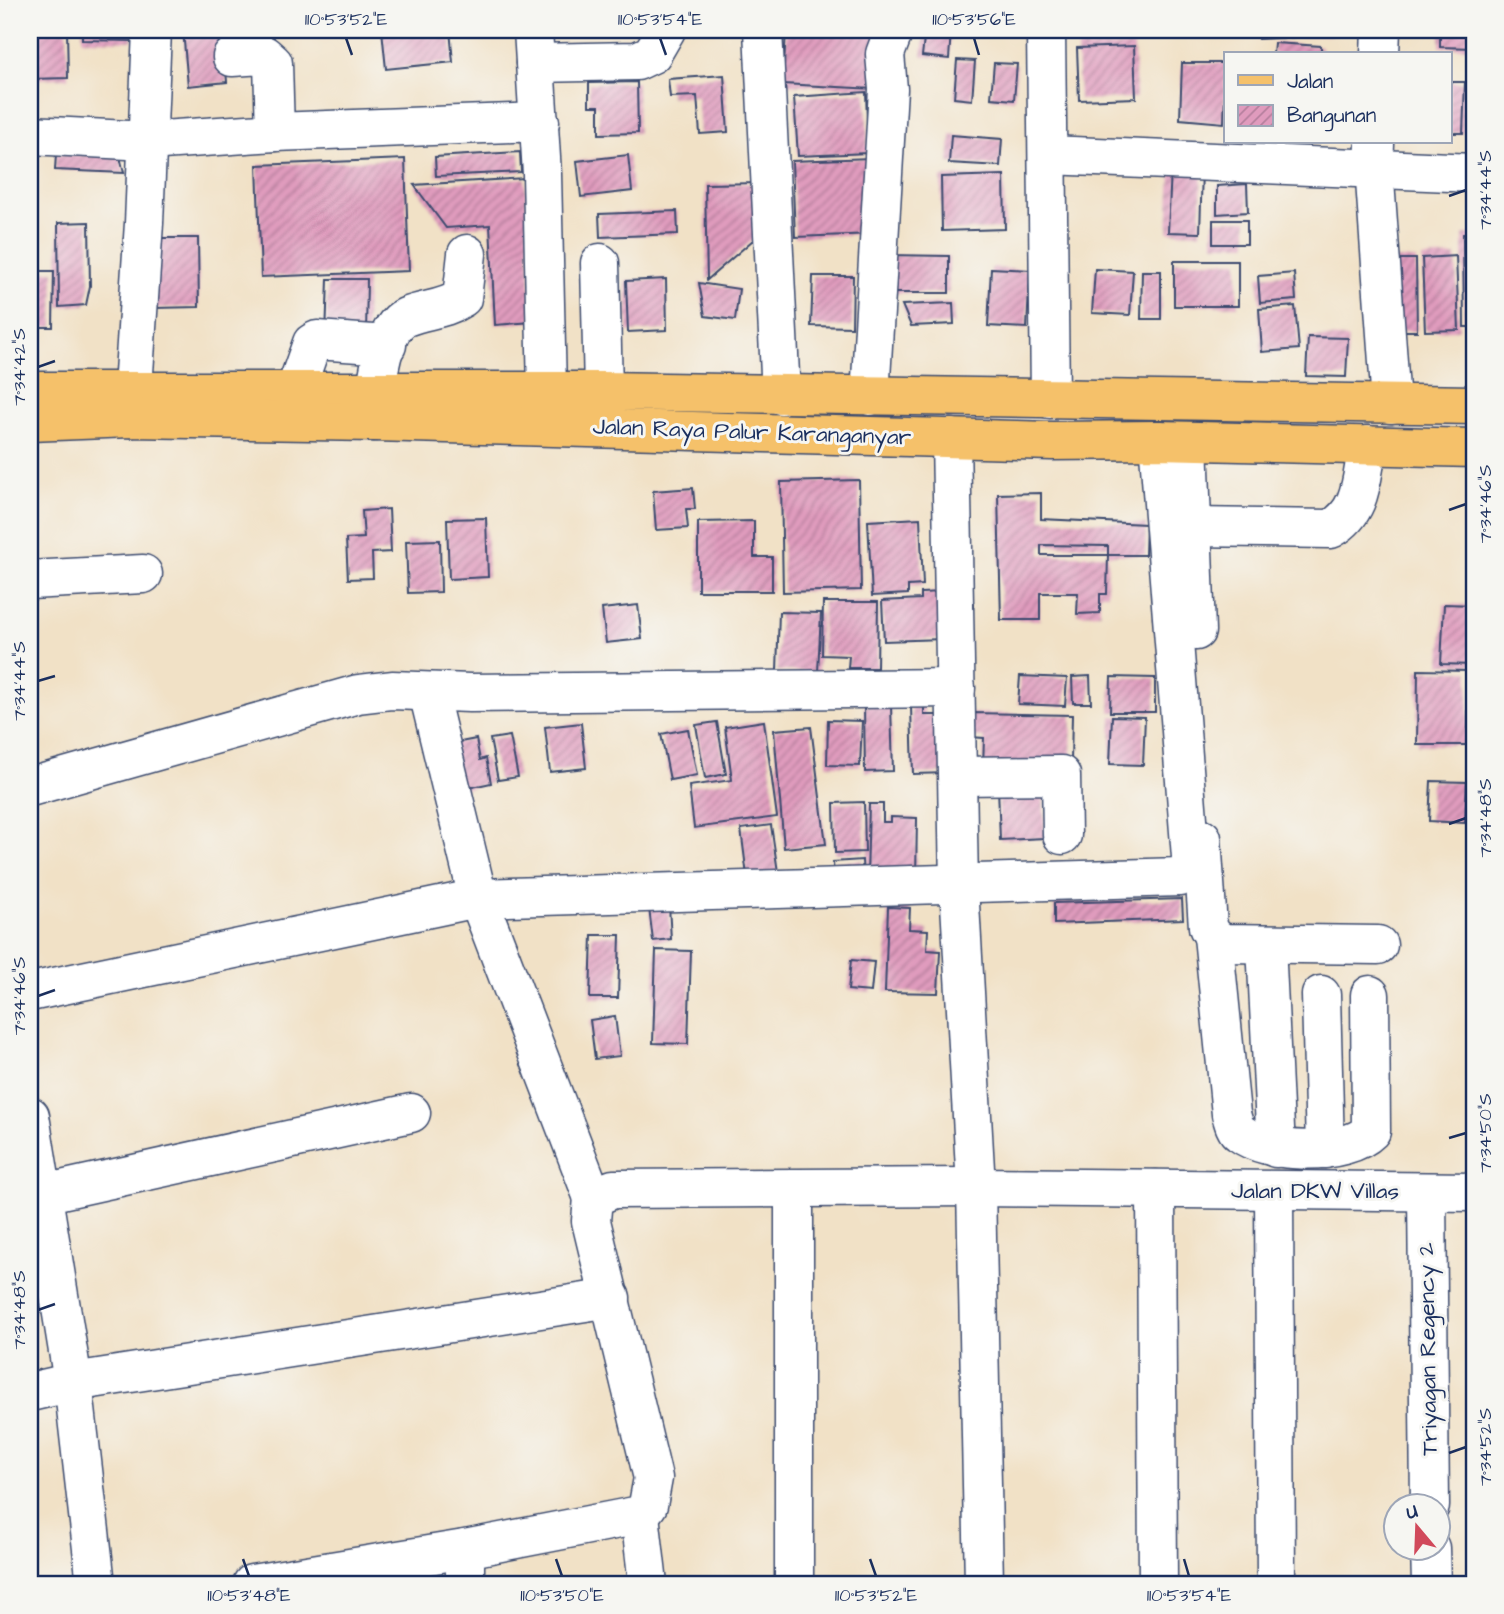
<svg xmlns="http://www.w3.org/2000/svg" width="1504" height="1614" font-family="'Architects Daughter',sans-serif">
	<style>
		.building { fill: url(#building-hatch); fill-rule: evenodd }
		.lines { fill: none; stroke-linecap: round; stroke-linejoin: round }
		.minor-casing { stroke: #3b4a6e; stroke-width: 41 }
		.major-casing { stroke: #3b4a6e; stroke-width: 41 }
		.minor { stroke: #fff; stroke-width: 38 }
		.major { stroke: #f5c16b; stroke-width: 38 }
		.ticks { fill: none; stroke: #1b2f5e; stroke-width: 2.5 }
		.labels { text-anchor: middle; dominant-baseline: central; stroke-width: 6; stroke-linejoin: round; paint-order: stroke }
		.street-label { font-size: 23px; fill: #1b2f5e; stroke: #f6f6f2 }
		.neatline { fill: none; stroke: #1b2f5e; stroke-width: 2.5 }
		.ticks-label { font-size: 18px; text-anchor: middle; fill: #1b2f5e }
	</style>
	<defs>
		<pattern id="building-hatch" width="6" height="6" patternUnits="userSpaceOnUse" patternTransform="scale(1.75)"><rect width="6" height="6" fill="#e09bbd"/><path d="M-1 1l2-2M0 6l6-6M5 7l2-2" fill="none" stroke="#b57f9d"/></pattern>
	</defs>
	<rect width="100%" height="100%" fill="#f6f6f2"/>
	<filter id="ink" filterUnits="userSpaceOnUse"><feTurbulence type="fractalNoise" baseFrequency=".0143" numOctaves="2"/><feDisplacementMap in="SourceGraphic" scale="14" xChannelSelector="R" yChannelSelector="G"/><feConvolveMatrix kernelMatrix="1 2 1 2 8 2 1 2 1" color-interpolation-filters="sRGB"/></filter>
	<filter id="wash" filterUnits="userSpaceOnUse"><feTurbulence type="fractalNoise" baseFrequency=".00686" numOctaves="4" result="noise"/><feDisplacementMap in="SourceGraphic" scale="28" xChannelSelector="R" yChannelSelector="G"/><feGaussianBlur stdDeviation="1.57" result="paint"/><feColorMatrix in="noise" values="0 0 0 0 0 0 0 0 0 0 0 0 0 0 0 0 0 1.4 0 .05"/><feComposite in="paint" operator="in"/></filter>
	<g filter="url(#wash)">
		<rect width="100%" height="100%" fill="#f1e1c6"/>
		<g id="blocks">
			<g class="building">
				<polygon points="30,30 67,30 68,78 30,79"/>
				<polygon points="82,30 132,30 132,41 82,40"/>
				<polygon points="183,30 223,30 227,82 188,86"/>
				<polygon points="240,30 273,30 274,38 241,40"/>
				<polygon points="382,30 450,30 453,62 386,69"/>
				<polygon points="786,30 878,30 874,89 783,84"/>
				<polygon points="925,30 951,30 949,59 922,56"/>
				<polygon points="1147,30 1191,30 1191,32 1148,34"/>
				<polygon points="1257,30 1332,30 1332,35 1258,39"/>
				<polygon points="1440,30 1474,30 1474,48 1440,47"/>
				<polygon points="1274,43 1321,46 1321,54 1273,54"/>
				<polygon points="1134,46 1136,98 1079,100 1077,48"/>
				<polygon points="957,60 975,61 972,100 954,98"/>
				<polygon points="994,63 1017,64 1014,100 991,98"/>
				<polygon points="1182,63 1226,63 1224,123 1180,119"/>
				<polygon points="724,75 728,132 700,134 697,96 670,97 668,79"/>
				<polygon points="637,82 638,133 599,134 599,106 589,106 589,83"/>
				<polygon points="1450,82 1465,82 1463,133 1450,133"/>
				<polygon points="866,92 868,153 798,156 794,97"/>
				<polygon points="951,135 1002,139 1000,166 949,163"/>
				<polygon points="520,152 521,172 436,176 435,157"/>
				<polygon points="56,154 120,157 124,173 55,170"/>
				<polygon points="628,155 632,191 581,197 577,161"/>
				<polygon points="871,158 874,234 795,237 792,161"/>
				<polygon points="405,159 409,271 261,277 257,165"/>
				<polygon points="1171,169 1202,170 1200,233 1168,232"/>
				<polygon points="1004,175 1005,229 942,231 941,177"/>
				<polygon points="525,178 532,322 495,325 490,225 446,228 414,185"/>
				<polygon points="761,183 761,233 707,280 705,184"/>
				<polygon points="1247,184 1248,212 1217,214 1217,186"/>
				<polygon points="677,211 678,234 600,237 599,214"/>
				<rect x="1213" y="220" width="34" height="24"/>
				<polygon points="89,222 90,286 86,305 59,307 58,223"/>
				<polygon points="1463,234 1474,234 1474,327 1464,327"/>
				<polygon points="154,238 198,238 199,307 154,308"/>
				<polygon points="887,255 949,256 949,293 887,293"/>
				<polygon points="1456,256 1459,330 1425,331 1422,258"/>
				<polygon points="1394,259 1416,259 1417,331 1395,331"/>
				<rect x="1174" y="261" width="64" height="45"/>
				<polygon points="991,268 1030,270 1027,328 988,326"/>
				<polygon points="1095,269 1133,271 1130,315 1092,313"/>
				<polygon points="30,271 54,271 53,327 30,327"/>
				<polygon points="1142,271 1161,271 1161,319 1141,319"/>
				<polygon points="1294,273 1296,300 1260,303 1258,276"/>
				<polygon points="813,276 853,276 852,327 811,326"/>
				<polygon points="328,279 367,279 366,336 326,336"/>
				<polygon points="666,279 667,330 628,332 626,281"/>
				<polygon points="699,283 739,289 735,320 705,316"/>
				<polygon points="953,303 954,324 911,326 902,305"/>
				<polygon points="1295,306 1299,349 1262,352 1259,309"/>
				<polygon points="1308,337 1348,338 1346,377 1306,376"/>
				<polygon points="859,480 861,590 783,592 781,482"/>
				<polygon points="693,488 695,509 686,509 688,528 656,530 653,491"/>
				<path d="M1041 493V519L1146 524 1145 555H1108L1107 594H1100V613L1077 614 1078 593H1040V620H1001L998 494ZM1041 545 1108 546V555H1041Z"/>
				<polygon points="389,509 391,552 372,553 373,578 348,579 346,539 364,538 362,511"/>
				<polygon points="486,518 488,577 449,579 447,519"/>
				<polygon points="920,518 923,585 908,586 908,594 872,596 868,521"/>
				<polygon points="754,521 754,557 772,557 772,591 698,591 698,522"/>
				<polygon points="440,540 441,592 408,593 406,541"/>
				<polygon points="942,592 943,639 884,641 882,601 921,599 921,593"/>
				<polygon points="823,602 878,602 877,668 848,668 849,656 822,655"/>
				<polygon points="1444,604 1474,605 1474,665 1441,664"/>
				<polygon points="638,605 642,639 606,643 602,609"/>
				<polygon points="779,612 821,613 818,672 777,671"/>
				<polygon points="1418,670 1469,671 1468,745 1417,745"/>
				<polygon points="1020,676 1067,678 1065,706 1018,704"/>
				<polygon points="1090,676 1091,703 1073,703 1072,677"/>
				<polygon points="1111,677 1155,678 1155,712 1110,712"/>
				<polygon points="864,706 891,706 893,771 865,772"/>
				<polygon points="911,706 924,706 924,715 947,715 948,773 913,774"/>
				<polygon points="971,713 1072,715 1071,762 983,766 984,738 970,737"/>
				<polygon points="1112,716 1145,717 1143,765 1110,764"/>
				<polygon points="828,720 862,721 860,766 827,765"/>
				<polygon points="764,721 777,817 694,828 689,786 732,780 725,727"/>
				<polygon points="717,722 726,774 705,778 696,725"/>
				<polygon points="581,723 586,768 550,772 545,727"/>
				<polygon points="811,727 826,844 784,848 774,730"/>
				<polygon points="688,729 697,775 670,780 661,734"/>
				<polygon points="510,736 518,777 498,780 490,739"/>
				<polygon points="476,739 480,760 486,758 491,783 459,790 450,744"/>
				<polygon points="1431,781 1467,782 1465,823 1429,821"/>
				<polygon points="1043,785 1045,838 1000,840 998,787"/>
				<polygon points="864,802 865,852 835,853 834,803"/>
				<polygon points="869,804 883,804 883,822 891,822 891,817 917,818 916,879 867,878"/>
				<polygon points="771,825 778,872 747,876 741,829"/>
				<polygon points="862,860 863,877 834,878 833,862"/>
				<polygon points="1182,899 1183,919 1054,924 1054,903"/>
				<polygon points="669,906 671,939 653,941 649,908"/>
				<polygon points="888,907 910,908 909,929 928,930 927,950 940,951 938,993 885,992"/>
				<polygon points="592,935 620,935 618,998 590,998"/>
				<polygon points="656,950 691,951 688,1044 653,1043"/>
				<polygon points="851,960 874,962 871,992 848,990"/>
				<polygon points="615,1016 620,1056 595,1059 590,1020"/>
			</g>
		</g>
	</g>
	<g filter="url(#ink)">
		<use href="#blocks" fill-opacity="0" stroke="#3b4a6e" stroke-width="2"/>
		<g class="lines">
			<defs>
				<g id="minor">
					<polyline points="533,30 542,174 547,391"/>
					<polyline points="763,30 781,395"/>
					<polyline points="1046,30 1050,399"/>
					<polyline points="1380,54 1381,30"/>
					<polyline points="232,57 264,55 273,63 275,132"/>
					<polyline points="535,63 637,61 652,54 666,30"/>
					<polyline points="30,135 148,141 275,132 540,122"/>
					<polyline points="1375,144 1374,167 1391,404"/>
					<polyline points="1049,155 1474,173"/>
					<polyline points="600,263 603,391"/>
					<polyline points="295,391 312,343 317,340 387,345"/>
					<polyline points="870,396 888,89 885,54 894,30"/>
					<polyline points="131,418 144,223 152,30"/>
					<path d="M374 422C375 397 379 328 406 317 425 309 444 310 462 298L467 254"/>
					<polyline points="951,438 959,886 976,1187 984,1584"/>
					<polyline points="1189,441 1196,631"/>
					<path d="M1192 527 1331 529C1363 511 1361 478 1368 445"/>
					<polyline points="30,580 143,574"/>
					<polyline points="428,692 478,898 593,1198"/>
					<polyline points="958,776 1061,775 1062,835"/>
					<polyline points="30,787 358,694 392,690 470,693 956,688"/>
					<polyline points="1202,838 1208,927 1213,936 1223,943 1378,945"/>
					<path d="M1213 936 1231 1114C1233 1121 1235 1130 1240 1133 1269 1155 1346 1156 1371 1131L1370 995"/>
					<polyline points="1266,945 1276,1148"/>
					<polyline points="30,992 478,898 1180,877 1190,869 1191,857 1158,440"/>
					<polyline points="1321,995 1325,1149"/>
					<polyline points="30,1116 73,1382 96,1584"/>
					<polyline points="1156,1189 1158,1584"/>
					<polyline points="1274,1191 1276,1584"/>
					<polyline points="1427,1192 1430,1506"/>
					<polyline points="43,1194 411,1113"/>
					<polyline points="30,1392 73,1382 611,1298"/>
					<polyline points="640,1515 648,1584"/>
					<polyline points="1430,1548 1431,1584"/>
					<polyline points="465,1549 465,1584"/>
					<polyline points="252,1584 465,1549 640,1515 648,1505 653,1478 591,1221 593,1198 613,1189 976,1187 1474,1192"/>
					<polyline points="794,1584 794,1189"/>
				</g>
				<g id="major">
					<polyline points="30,391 603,391 1474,405"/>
					<polyline points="30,422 131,418 374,422 1052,441 1158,440 1474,448"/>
				</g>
			</defs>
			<use href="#minor" class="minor-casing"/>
			<use href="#major" class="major-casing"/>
			<use href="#minor" class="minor"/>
			<use href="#major" class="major"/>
		</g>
	</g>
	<path class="ticks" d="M346 38 352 55M660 38 666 55M974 38 979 55M1449 196 1466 190M38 367 55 361M1449 510 1466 504M38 681 55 676M1449 824 1466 818M38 996 55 990M1449 1138 1466 1133M38 1310 55 1304M1449 1453 1466 1447M243 1559 249 1576M556 1559 562 1576M870 1559 876 1576M1184 1559 1189 1576"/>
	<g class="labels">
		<g class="street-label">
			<text transform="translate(752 432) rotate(2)">Jalan Raya Palur Karanganyar</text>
			<text x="1315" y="1191">Jalan DKW Villas</text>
			<text transform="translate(1428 1349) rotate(-91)">Triyagan Regency 2</text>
		</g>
	</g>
	<rect width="1504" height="1614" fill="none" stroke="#f6f6f2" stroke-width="77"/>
	<rect x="1224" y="52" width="228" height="91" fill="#f6f6f2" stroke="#9ea6b7" stroke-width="2"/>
	<rect x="1238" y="75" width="35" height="10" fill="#f5c16b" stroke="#9ea6b7" stroke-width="2"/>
	<text x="1287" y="88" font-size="21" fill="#1b2f5e">Jalan</text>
	<rect x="1238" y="105" width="35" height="21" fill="url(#building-hatch)" stroke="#9ea6b7" stroke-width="2"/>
	<text x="1287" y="122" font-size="21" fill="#1b2f5e">Bangunan</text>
	<g transform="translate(1417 1527) rotate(341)"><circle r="33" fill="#f6f6f2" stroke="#9ea6b7" stroke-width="2"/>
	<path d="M0-5L12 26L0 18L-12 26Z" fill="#d1495b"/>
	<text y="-10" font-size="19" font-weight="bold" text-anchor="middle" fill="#1b2f5e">U</text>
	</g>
	<rect x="38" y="38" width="1428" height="1538" class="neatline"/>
	<g class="ticks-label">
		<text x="346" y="25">110°53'52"E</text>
		<text x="660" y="25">110°53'54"E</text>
		<text x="974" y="25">110°53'56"E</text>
		<text transform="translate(1485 190) rotate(-90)" y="6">7°34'44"S</text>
		<text transform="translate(19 367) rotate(-90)" y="6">7°34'42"S</text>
		<text transform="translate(1485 504) rotate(-90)" y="6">7°34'46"S</text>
		<text transform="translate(19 681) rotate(-90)" y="6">7°34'44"S</text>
		<text transform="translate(1485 818) rotate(-90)" y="6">7°34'48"S</text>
		<text transform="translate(19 996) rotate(-90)" y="6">7°34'46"S</text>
		<text transform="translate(1485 1133) rotate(-90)" y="6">7°34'50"S</text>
		<text transform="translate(19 1310) rotate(-90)" y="6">7°34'48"S</text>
		<text transform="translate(1485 1447) rotate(-90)" y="6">7°34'52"S</text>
		<text x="249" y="1601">110°53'48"E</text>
		<text x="562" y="1601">110°53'50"E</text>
		<text x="876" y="1601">110°53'52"E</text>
		<text x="1189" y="1601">110°53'54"E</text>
	</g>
</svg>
